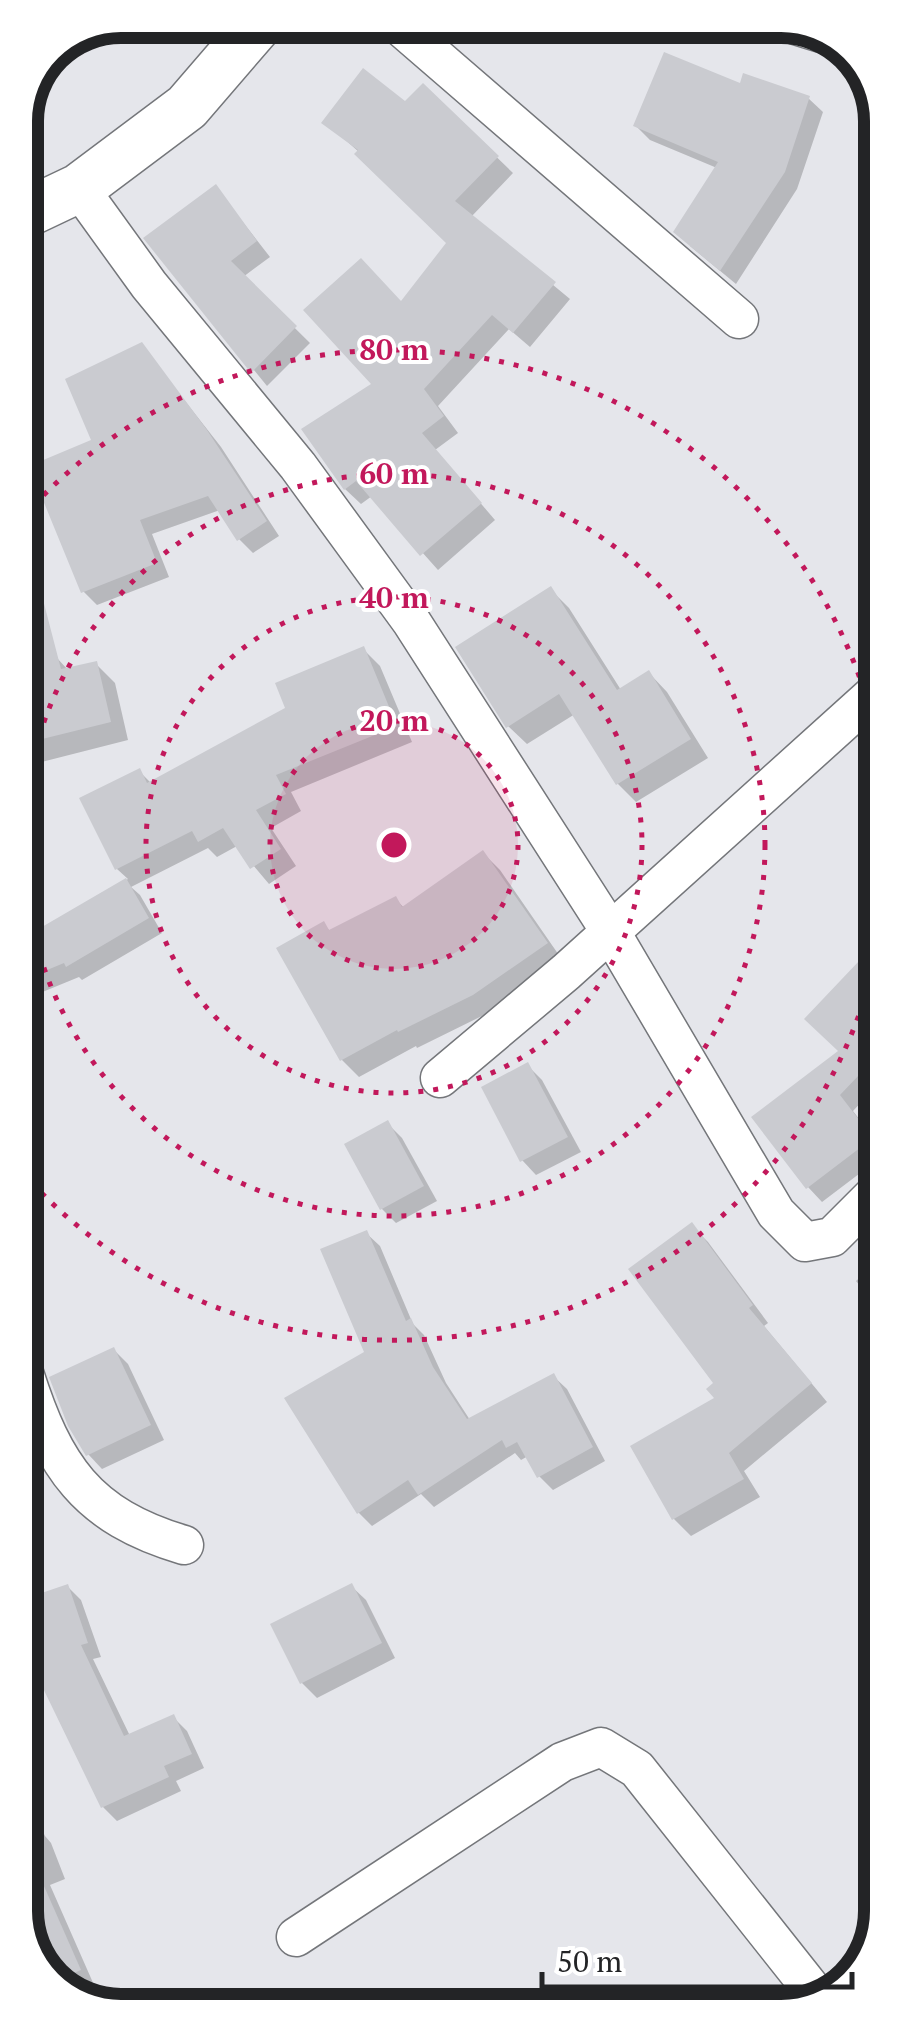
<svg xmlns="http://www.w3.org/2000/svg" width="902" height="2032" font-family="'PT Serif',serif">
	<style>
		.shadow { fill: #0003 }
		.building { fill: #cacbd0 }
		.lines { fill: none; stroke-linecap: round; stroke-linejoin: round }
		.minor-casing { stroke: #74767a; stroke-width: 41 }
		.tertiary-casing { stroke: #74767a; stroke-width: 51 }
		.minor { stroke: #fff; stroke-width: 38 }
		.tertiary { stroke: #fff; stroke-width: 48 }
		.ring { fill: none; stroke: #c2185b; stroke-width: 5; stroke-dasharray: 5 10 }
		.rim { fill: none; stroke: #232426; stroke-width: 12 }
		.centre { fill: #c2185b; stroke: #fff; stroke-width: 5 }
		.ring-label { font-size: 30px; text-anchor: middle; font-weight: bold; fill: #c2185b; stroke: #fff; stroke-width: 8; stroke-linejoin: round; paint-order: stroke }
	</style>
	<rect width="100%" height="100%" fill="#e5e6eb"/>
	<g class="shadow">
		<polygon points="135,20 170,20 154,38"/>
		<polygon points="423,86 513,173 471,217 570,299 530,347 509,329 438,406 458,433 435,450 495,520 438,570 372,496 361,504 345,489 402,304 450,243 359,152 325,122 406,104"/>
		<polygon points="741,87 808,98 823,112 797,189 736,284 690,246 717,168 650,140 636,126"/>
		<polygon points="216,188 270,257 243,277 310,343 267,386 146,238"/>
		<polygon points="141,345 221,447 279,536 253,553 239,539 220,510 152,534 169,577 97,605 83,591 94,442"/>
		<polygon points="21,453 27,472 21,474"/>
		<polygon points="551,590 569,608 621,690 649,673 667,692 708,758 636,802 618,784 575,714 527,744 508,726"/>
		<polygon points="363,649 380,666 412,742 291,792 301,811 271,828 296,866 269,884 237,846 217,857 208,848 131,887 140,895 162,933 82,980 79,977 23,1000 23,941 128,879 117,869 139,771 151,783 289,709"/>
		<polygon points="57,658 68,670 96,664 115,683 128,740 22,767 22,667"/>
		<polygon points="483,853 500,870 563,961 490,1012 417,1048 416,1046 359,1077 342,1060 324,925 331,932 396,899 404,908"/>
		<polygon points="859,964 879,983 879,1083 853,1111 880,1146 880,1158 822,1202 808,1187 842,1052"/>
		<polygon points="528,1066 542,1080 581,1152 536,1175 522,1160"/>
		<polygon points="388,1124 402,1138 437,1201 396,1223 382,1209"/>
		<polygon points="691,1225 708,1242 768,1323 764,1326 827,1402 744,1471 760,1497 691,1536 674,1519 633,1447 718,1399"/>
		<polygon points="366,1233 380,1246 413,1324 424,1335 446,1383 470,1420 553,1376 567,1389 605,1461 553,1490 539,1476 528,1456 521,1460 515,1453 434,1507 421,1494 372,1526 359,1513 287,1399 367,1353"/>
		<polygon points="880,1260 880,1310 856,1281"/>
		<polygon points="114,1350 128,1364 164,1440 102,1469 88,1454"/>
		<polygon points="67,1586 81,1600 101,1657 93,1659 130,1736 173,1717 187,1731 204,1768 176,1781 181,1791 117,1821 103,1807 25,1645 25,1601"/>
		<polygon points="351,1586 366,1600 395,1658 317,1698 302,1683 274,1625"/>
		<polygon points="25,1796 45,1836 51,1843 65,1879 50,1885 94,1985 69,1995 60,1992 26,1945"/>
	</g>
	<g class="building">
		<polygon points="664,52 740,83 743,73 810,96 785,172 720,271 673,232 718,162 633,126"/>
		<polygon points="363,68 405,101 423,83 499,156 455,201 556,282 513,333 492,315 424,389 444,416 422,433 482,503 420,556 356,481 344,490 301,429 371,384 303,310 361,258 401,301 446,243 354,154 358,150 321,123"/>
		<polygon points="216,184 257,241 231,261 297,326 251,373 143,238"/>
		<polygon points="142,342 207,430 267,521 237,541 208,496 140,520 157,563 81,593 29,466 91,440 65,379"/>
		<polygon points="33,561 61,669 97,661 111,722 22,744 22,563"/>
		<polygon points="551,586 617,690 649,670 691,739 616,785 559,694 506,728 455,647"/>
		<polygon points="364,646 397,726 276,775 286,794 256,810 281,849 250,869 223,828 198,842 192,831 115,870 79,798 140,768 147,783 285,708 275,683"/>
		<polygon points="483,850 548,943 473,995 398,1032 397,1030 340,1061 276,948 324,921 329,930 396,896 402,907"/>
		<polygon points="126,878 149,918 66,967 64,963 23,980 23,938"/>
		<polygon points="859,961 879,980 879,1054 840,1095 873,1138 806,1189 751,1117 838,1051 804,1019"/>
		<polygon points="528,1062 568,1137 520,1162 481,1087"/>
		<polygon points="388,1120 424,1186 380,1210 344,1144"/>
		<polygon points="692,1222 753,1305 749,1308 812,1383 729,1453 744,1479 672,1520 630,1446 714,1398 706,1389 713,1383 628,1269"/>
		<polygon points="367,1230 406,1321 411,1318 433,1367 467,1419 554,1373 593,1447 537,1478 517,1442 506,1448 502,1440 418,1495 408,1480 357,1514 284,1398 364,1352 320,1249"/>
		<polygon points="114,1347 151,1425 86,1456 68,1426 49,1377"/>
		<polygon points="352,1583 382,1643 300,1684 270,1624"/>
		<polygon points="68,1584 88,1643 81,1645 124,1736 174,1714 192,1754 164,1766 169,1777 101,1808 25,1651 24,1599"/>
		<polygon points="25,1843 81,1970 53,1982 26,1945"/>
	</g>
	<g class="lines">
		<defs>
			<g id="minor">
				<polyline points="393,20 739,319"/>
				<polyline points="779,20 834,37"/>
				<polyline points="79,188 149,285 298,466 411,621 610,931 776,1213 805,1242 832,1237 880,1189"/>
				<polyline points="440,1078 566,972 873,695"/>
				<path d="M24 1373C54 1467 86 1516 184 1545"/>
				<polyline points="296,1937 562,1762 601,1747 637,1769 821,2001"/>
			</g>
			<polyline id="tertiary" points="20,216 79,188 187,107 262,20"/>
		</defs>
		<use href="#minor" class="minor-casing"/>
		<use href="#tertiary" class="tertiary-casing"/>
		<use href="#minor" class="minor"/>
		<use href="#tertiary" class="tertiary"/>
	</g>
	<circle cx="394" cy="845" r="124" fill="#c2185b" fill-opacity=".12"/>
	<g class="ring">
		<circle cx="394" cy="845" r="124"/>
		<circle cx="394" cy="845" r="248"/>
		<circle cx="394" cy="845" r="371"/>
		<path d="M879 944A495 495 0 0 1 23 1173M23 517A495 495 0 0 1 878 742"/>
	</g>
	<path d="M0 0H902V2032H0ZM121 38H781A83 83 0 0 1 864 121V1911A83 83 0 0 1 781 1994H121A83 83 0 0 1 38 1911V121A83 83 0 0 1 121 38Z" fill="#fff" fill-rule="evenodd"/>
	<path class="rim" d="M121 38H781A83 83 0 0 1 864 121V1911A83 83 0 0 1 781 1994H121A83 83 0 0 1 38 1911V121A83 83 0 0 1 121 38Z"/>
	<circle cx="394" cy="845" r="15" class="centre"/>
	<g class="ring-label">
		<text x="394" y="360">80 m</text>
		<text x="394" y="484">60 m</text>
		<text x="394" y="608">40 m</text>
		<text x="394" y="731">20 m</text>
	</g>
	<path d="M542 1972v15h310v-15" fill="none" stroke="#232426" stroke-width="5"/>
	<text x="557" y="1972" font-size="30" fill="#232426" stroke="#ffffff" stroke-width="8" paint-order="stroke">50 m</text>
</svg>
